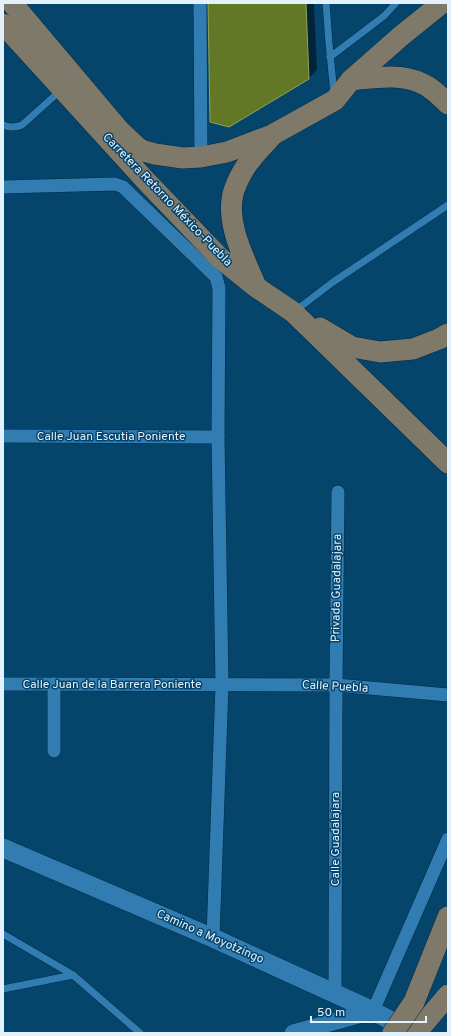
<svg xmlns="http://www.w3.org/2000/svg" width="451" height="1036" font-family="Overpass,sans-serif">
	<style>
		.shadow { fill: #0007 }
		.building { fill: #637827; stroke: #8ea555 }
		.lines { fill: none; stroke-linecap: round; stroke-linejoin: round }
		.service-casing { stroke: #012b45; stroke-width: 8 }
		.minor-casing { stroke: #012b45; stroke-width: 14 }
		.tertiary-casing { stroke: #012b45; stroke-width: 18 }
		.secondary-casing { stroke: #012b45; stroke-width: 20 }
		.primary-casing { stroke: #012b45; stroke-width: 22 }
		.service { stroke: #317db1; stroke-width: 7 }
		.minor { stroke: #317db1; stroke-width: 13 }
		.tertiary { stroke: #317db1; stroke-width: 17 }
		.secondary { stroke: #317db1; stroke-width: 19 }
		.primary { stroke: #7f796a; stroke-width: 21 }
		.primary-bridge-casing { stroke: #012b45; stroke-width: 22; stroke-linecap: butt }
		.primary-bridge { stroke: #7f796a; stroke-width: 21 }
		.labels { text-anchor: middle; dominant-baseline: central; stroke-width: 3; stroke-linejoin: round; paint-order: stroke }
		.street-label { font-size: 12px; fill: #e3f1fd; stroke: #05456c }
	</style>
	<rect width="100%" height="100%" fill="#05456c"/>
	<polygon class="shadow" points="209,3 314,3 317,70 309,78"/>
	<polygon class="building" points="208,3 306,3 309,79 229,127 210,122"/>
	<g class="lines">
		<defs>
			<g id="service">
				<polyline points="326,3 329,43 334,94"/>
				<polyline points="330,57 384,16 396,3"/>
				<path d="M3 125C10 128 15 128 22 125L61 90"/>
				<polyline points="295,311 333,282 448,205"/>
				<polyline points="3,934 73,975 140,1033"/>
				<polyline points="3,989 73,975"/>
			</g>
			<g id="minor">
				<polyline points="200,3 201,157"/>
				<polyline points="3,187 115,184 123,187 216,277 219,288 218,437 222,685 213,938"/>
				<polyline points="3,436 218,437"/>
				<polyline points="3,684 336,685 448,695"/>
				<polyline points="54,751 54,684"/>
				<polyline points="335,993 336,685 338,492"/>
				<polyline points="373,1011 448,839"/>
			</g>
			<polyline id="tertiary" points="293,1033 373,1011"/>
			<polyline id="secondary" points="3,848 213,938 373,1011 412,1032"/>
			<g id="primary">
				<polyline points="12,3 120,131 137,147 144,151 155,154 183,158 201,157 227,152 272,135 335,100 351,80 401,36 442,3"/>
				<polyline points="3,24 147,182 220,258 256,287 293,312 448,463"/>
				<path d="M351 80C374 78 400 73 421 83 431 87 440 96 448 104"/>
				<path d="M256 286C244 258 226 224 233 194 235 186 239 178 243 171 250 158 261 148 271 137"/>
				<polyline points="320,328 352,347 380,352 413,349 439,339 448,334"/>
				<polyline points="414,1002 448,917"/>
				<polyline points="416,1033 448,995"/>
			</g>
		</defs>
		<use href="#service" class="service-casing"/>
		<use href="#minor" class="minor-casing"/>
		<use href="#tertiary" class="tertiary-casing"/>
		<use href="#secondary" class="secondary-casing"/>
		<use href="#primary" class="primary-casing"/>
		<use href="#service" class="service"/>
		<use href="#minor" class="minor"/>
		<use href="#tertiary" class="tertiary"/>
		<use href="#secondary" class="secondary"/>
		<use href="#primary" class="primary"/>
		<defs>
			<polyline id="primary-bridge" points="393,1033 414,1002"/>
		</defs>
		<use href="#primary-bridge" class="primary-bridge-casing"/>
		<use href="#primary-bridge" class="primary-bridge"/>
	</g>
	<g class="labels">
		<g class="street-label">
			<text transform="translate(167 200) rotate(46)">Carretera Retorno México-Puebla</text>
			<text x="111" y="437">Calle Juan Escutia Poniente</text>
			<text transform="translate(337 588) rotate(-89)">Privada Guadalajara</text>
			<text x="112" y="685">Calle Juan de la Barrera Poniente</text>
			<text transform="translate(335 687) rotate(3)">Calle Puebla</text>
			<text transform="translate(336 839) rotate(-90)">Calle Guadalajara</text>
			<text transform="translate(210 937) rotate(24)">Camino a Moyotzingo</text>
		</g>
	</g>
	<rect width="451" height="1036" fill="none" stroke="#e3f1fd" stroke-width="8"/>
	<path d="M311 1016v6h115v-6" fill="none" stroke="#e3f1fd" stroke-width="2"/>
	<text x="317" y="1016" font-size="12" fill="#e3f1fd" stroke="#05456c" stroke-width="3" paint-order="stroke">50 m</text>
</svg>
